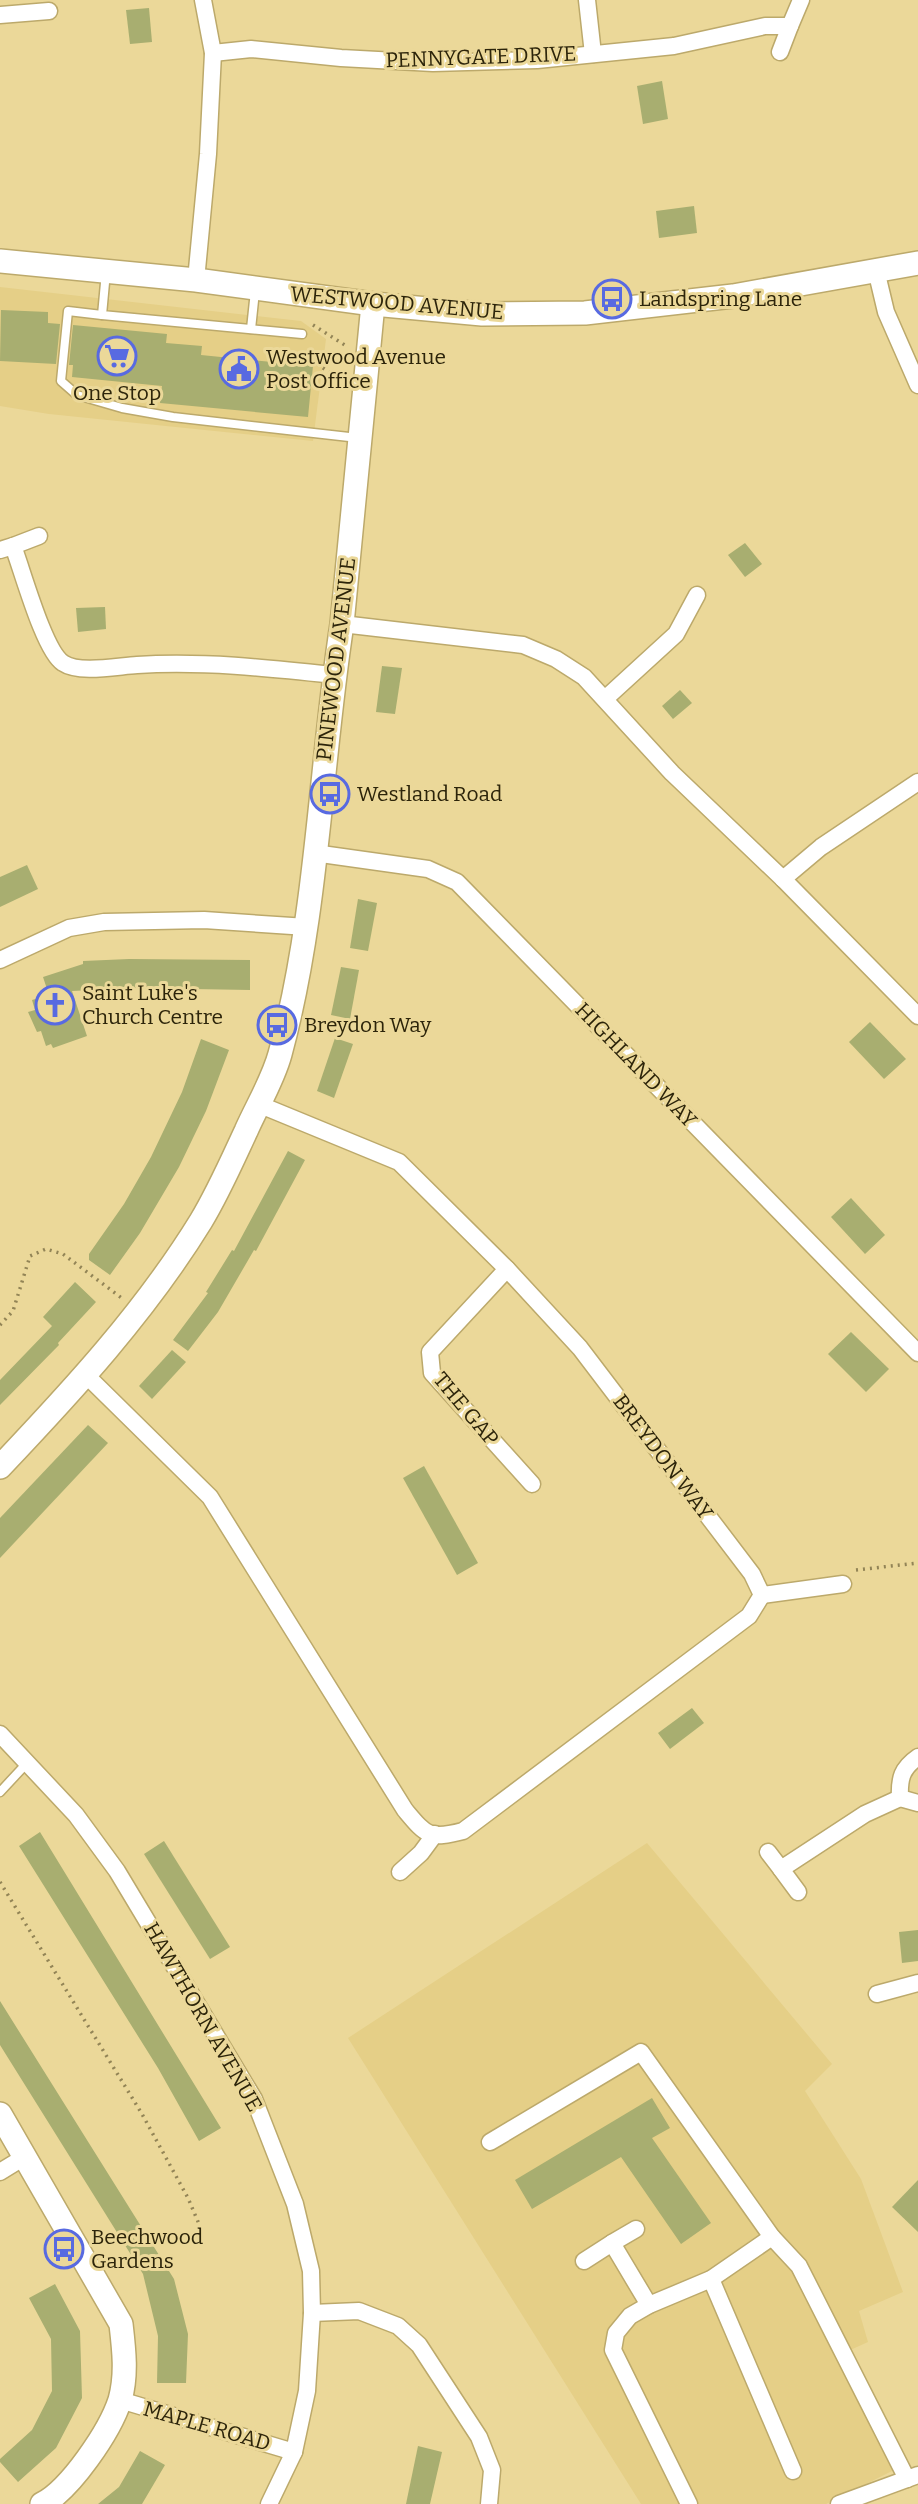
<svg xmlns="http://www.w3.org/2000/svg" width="918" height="2504" font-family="Bitter,serif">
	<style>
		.built { fill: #e5cf87 }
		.building { fill: #a8ae70 }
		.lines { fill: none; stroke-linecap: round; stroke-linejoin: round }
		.lane-casing { stroke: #bca96b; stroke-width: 11 }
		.street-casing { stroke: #bca96b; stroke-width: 19 }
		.secondary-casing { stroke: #bca96b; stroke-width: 26 }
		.path { stroke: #928456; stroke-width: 3.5; stroke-dasharray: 2 5; stroke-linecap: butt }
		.lane { stroke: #fff; stroke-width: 8 }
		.street { stroke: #fff; stroke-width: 16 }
		.secondary { stroke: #fff; stroke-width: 23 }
		.labels { text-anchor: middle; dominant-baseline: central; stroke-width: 6; stroke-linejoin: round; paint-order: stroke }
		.street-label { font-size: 21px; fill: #2c240a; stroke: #ebd899 }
		.poi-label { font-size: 21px; fill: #2c240a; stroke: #ebd899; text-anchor: start }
	</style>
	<rect width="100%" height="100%" fill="#ebd899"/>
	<g class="built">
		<polygon points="0,287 301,321 326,339 313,441 49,414 0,406"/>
		<polygon points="647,1843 832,2064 805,2091 861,2179 903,2292 859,2311 868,2342 837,2356 894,2470 826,2504 641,2504 348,2038"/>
	</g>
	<g class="building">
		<polygon points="149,8 152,42 130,44 126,10"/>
		<polygon points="662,81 668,119 643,124 637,86"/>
		<polygon points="694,206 697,233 659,238 656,211"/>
		<polygon points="1,310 48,312 48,323 60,324 56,364 0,361"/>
		<polygon points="73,325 167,334 166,343 202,346 201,355 313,366 308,417 160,403 162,386 72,377 73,365 69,365"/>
		<polygon points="745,543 762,564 745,577 728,555"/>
		<polygon points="105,607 106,629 78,632 76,608"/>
		<polygon points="382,666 402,668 395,714 376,712"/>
		<polygon points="680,690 692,703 673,719 662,706"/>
		<polygon points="27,865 38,889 0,907 0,877"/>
		<polygon points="358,899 377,903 368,951 350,948"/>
		<polygon points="129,959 250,960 250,990 134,988 72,991 87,1036 53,1048 51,1044 46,1046 41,1031 37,1032 28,1012 35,1010 32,1000 49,995 43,977 83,964 83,961"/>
		<polygon points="341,967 359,970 350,1019 331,1015"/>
		<polygon points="870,1022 906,1059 884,1079 849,1042"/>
		<polygon points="335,1038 353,1044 334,1098 317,1091"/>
		<polygon points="201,1039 229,1050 206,1111 179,1167 140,1233 110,1275 89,1260 89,1254 124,1204 151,1157 182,1092"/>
		<polygon points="288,1151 305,1160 256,1251 254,1250 218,1312 188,1351 173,1340 208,1293 206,1292 232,1250 234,1251"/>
		<polygon points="851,1198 885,1235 865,1254 831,1217"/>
		<polygon points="75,1282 96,1302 58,1343 59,1345 0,1405 0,1380 52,1326 43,1317"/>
		<polygon points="851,1332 889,1369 866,1392 828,1354"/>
		<polygon points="172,1350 186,1362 152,1399 139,1386"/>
		<polygon points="88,1425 108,1443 0,1558 0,1518"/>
		<polygon points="424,1466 478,1563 457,1575 403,1478"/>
		<polygon points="692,1708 704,1723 670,1749 658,1733"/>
		<polygon points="40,1832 221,2128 199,2141 158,2068 19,1846"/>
		<polygon points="164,1841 230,1947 210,1959 144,1854"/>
		<polygon points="918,1930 918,1961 902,1963 899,1932"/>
		<polygon points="0,2001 174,2279 188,2334 186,2383 157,2383 158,2336 143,2274 0,2045"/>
		<polygon points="652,2098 670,2128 652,2138 711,2223 681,2244 621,2157 532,2209 515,2180"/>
		<polygon points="918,2180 918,2232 892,2207"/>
		<polygon points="55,2284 80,2331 82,2398 56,2448 18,2482 0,2462 0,2459 32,2430 52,2391 51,2339 29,2298"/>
		<polygon points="418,2446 442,2452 430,2504 406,2504"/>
		<polygon points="140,2451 165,2465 142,2504 98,2504 119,2487"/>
	</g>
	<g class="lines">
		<defs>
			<g id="lane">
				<polyline points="106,272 102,315 302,334"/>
				<polyline points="102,315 68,311 61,381 77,395 122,408 173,417 358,438"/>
				<polyline points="251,329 255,291"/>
				<polyline points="0,1792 28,1762"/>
			</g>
			<g id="street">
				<polyline points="587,0 593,54"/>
				<polyline points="0,15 49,11"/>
				<polyline points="790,26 801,0"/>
				<polyline points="213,53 251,49 341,58 433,63 537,60 674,46 765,26 790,26 780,52"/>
				<polyline points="876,270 886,312 918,385"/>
				<polyline points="196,280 208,154 213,53 203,0"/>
				<polyline points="13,546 39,536"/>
				<path d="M0 550 13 546C22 569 44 651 63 663 79 674 118 666 137 665 203 661 268 668 334 675"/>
				<polyline points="342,624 523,645 556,659 584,677 672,773 783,879 918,1016"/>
				<polyline points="606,698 676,634 697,595"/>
				<polyline points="314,853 428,869 457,882 918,1353"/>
				<polyline points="783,879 821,847 918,782"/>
				<polyline points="0,960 69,928 104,922 204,920 307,927"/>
				<polyline points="507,1269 430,1352 432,1373 532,1484"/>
				<path d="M86 1375 210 1497 405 1810C426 1835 429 1840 463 1831L749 1616 762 1595 752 1574 580 1348 507 1269 399 1162 258 1104"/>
				<polyline points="762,1595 843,1584"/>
				<polyline points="0,1734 76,1815 117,1871 254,2099 295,2204 311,2271 312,2313 307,2391 294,2452 269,2504"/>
				<path d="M900 1798C899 1778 902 1768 918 1757"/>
				<polyline points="768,1852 781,1869"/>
				<polyline points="400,1872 421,1853 435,1834"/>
				<polyline points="798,1892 781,1869 865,1814 900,1798 918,1803"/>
				<polyline points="877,1994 918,1983"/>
				<polyline points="490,2142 641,2052 772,2237 799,2266 907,2479"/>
				<polyline points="0,2172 26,2156"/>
				<polyline points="612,2243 636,2229"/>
				<polyline points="584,2261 612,2243 649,2305"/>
				<polyline points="711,2279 793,2471"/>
				<polyline points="312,2313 359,2311 398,2326 419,2345 479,2437 492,2470 489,2504"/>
				<polyline points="120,2400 294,2452"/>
				<polyline points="689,2504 613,2350 616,2333 630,2316 649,2305 711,2279 772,2237"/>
				<polyline points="839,2504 918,2475"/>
			</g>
			<g id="secondary">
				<polyline points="0,261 196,280 373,304 482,314 585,313 733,296 918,263"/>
				<path d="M0 1467C73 1390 145 1312 201 1221 218 1193 232 1161 246 1131 257 1106 273 1080 280 1054 318 914 320 766 342 624L373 304"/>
				<path d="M0 2114 121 2324C124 2350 127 2375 120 2400 110 2431 70 2490 42 2504"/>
			</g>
		</defs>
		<use href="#lane" class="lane-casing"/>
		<use href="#street" class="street-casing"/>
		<use href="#secondary" class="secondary-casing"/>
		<g class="path">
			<polyline points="313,325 348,347"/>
			<polyline points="317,364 344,382"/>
			<polyline points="0,1325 13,1311 30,1256 46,1249 63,1254 123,1299"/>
			<polyline points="856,1570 918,1563"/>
			<polyline points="0,1882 142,2114 188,2198 199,2224"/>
		</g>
		<use href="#lane" class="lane"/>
		<use href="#street" class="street"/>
		<use href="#secondary" class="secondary"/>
	</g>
	<defs>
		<symbol id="bus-ring" viewBox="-11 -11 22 22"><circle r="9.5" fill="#ebd899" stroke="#586ae1" stroke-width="1.5"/><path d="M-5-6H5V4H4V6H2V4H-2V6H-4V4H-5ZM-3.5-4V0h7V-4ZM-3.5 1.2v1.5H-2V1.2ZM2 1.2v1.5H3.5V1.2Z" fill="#586ae1"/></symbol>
		<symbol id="supermarket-ring" viewBox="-11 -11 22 22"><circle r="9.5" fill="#ebd899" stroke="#586ae1" stroke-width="1.5"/><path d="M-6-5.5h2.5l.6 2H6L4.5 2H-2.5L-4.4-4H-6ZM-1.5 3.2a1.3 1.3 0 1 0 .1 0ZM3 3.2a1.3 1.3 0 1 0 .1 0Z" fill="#586ae1"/></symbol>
		<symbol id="civic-ring" viewBox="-11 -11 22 22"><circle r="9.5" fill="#ebd899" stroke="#586ae1" stroke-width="1.5"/><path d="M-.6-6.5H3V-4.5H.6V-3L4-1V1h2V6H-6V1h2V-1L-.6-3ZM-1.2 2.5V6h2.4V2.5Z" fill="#586ae1"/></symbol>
		<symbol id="church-ring" viewBox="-11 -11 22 22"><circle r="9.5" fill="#ebd899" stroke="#586ae1" stroke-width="1.5"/><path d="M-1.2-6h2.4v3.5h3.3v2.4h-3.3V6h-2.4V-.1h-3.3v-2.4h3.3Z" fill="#586ae1"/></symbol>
	</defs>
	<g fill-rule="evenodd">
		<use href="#bus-ring" x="590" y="277" width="44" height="44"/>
		<use href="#supermarket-ring" x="95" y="334" width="44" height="44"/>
		<use href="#civic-ring" x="217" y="347" width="44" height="44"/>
		<use href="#bus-ring" x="308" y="772" width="44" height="44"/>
		<use href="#church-ring" x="33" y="983" width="44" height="44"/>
		<use href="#bus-ring" x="255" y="1003" width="44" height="44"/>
		<use href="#bus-ring" x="42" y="2227" width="44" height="44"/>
	</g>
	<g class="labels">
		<g class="street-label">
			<text transform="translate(481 57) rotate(-2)">PENNYGATE DRIVE</text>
			<text transform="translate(397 303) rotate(5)">WESTWOOD AVENUE</text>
			<text transform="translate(336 659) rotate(-83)">PINEWOOD AVENUE</text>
			<text transform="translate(636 1065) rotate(46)">HIGHLAND WAY</text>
			<text transform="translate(466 1409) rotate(50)">THE GAP</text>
			<text transform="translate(663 1457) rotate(53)">BREYDON WAY</text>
			<text transform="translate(203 2017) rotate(60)">HAWTHORN AVENUE</text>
			<text transform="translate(207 2426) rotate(16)">MAPLE ROAD</text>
		</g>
		<g class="poi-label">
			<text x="639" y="299">Landspring Lane</text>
			<text x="266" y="357">Westwood Avenue<tspan x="266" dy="24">Post Office</tspan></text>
			<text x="117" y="393" text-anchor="middle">One Stop</text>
			<text x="357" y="794">Westland Road</text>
			<text x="82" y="993">Saint Luke's<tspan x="82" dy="24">Church Centre</tspan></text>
			<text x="304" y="1025">Breydon Way</text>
			<text x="91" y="2237">Beechwood<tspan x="91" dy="24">Gardens</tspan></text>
		</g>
	</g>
</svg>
